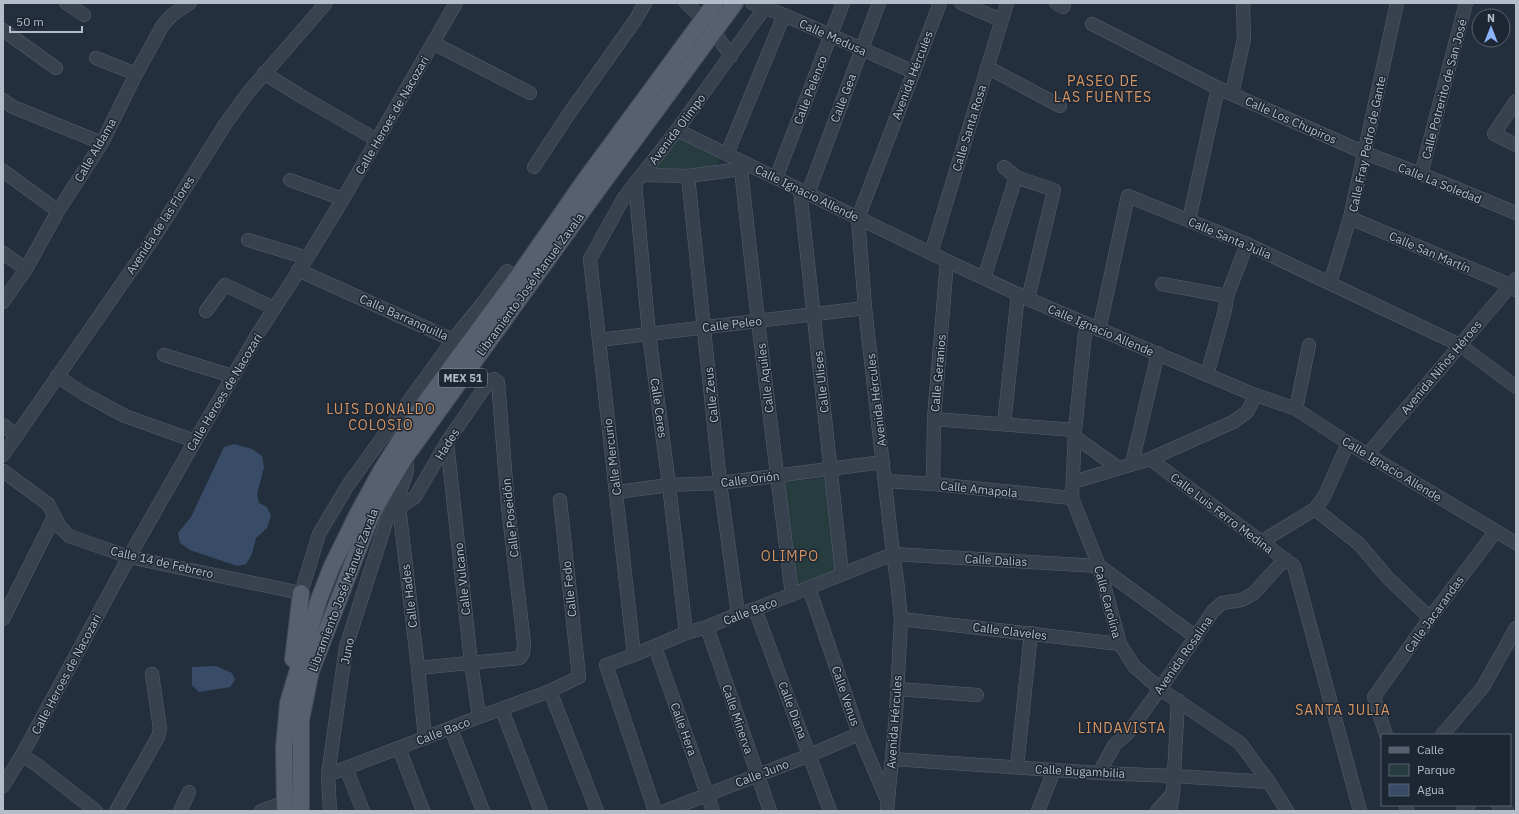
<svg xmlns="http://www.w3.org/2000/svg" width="1519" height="814" font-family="'IBM Plex Sans',sans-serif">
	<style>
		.green { fill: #263c3f }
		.water { fill: #394c67 }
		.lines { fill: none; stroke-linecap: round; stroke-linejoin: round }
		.minor-casing { stroke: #565f6c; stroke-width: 14 }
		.major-casing { stroke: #414a57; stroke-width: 18 }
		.minor { stroke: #38414e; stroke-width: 13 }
		.major { stroke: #56606e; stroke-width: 16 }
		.labels { text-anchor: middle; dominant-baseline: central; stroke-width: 3; stroke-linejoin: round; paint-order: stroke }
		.shield { fill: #1d2633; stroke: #878f9c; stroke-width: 1 }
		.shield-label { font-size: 11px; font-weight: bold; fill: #b4bcc9 }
		.street-label { font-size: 12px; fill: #b4bcc9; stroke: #1d2633 }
		.quarter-label { font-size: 14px; letter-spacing: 1px; fill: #d59563; stroke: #1d2633 }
	</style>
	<rect width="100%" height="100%" fill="#242f3e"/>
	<g class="green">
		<polygon points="677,136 721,156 718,163 712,167 681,172 650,171"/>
		<polygon points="826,478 836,572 794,589 783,482"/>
	</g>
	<g class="water">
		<polygon points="234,444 252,449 262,456 264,467 257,494 259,503 267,507 271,516 267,528 256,538 252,554 246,564 237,566 190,550 180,543 178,533 191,517 224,447"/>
		<polygon points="216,666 232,673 235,680 230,687 199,692 192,685 192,667"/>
	</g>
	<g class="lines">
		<defs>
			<g id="minor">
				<polyline points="66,3 84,15"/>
				<polyline points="686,3 703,19"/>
				<polyline points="752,3 784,15 914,72"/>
				<polyline points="961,3 1001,20"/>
				<polyline points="1056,3 1063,7 1064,3"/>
				<polyline points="1092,24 1218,88 1365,153 1421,174 1516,213"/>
				<polyline points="3,30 56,68"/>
				<polyline points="714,32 731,56"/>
				<polyline points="433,43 530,93"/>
				<polyline points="96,58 136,74"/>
				<polyline points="987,67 1060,106"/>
				<polyline points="264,73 299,95 377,140"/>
				<polyline points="1232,94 1244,39 1243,3"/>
				<polyline points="3,100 13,107 102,143"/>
				<polyline points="1516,101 1494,134 1516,145"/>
				<polyline points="677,130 947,261 1028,299 1250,393 1296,409 1348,443 1516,543"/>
				<polyline points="727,154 784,15"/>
				<polyline points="740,161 758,321 792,595"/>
				<polyline points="534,167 568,115 636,19 645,3"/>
				<polyline points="1004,167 1016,177 1054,190 1028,299"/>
				<polyline points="3,171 58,211"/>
				<polyline points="1421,174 1466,3"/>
				<polyline points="642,175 688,176 741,169"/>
				<polyline points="688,176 720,483 738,614"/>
				<polyline points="776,178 843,3"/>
				<polyline points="290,180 343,199"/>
				<polyline points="635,183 649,334 669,485 686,633"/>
				<polyline points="800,190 842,574"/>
				<polyline points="808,193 879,3"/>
				<polyline points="1350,218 1510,285 1516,290"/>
				<polyline points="1189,220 1218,88"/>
				<polyline points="248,240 307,258"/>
				<polyline points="3,253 26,269"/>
				<polyline points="931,253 1007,3"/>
				<polyline points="298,270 453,340"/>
				<polyline points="984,278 1016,177"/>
				<polyline points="1330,283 1350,218 1397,3"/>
				<polyline points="1162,284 1227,296"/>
				<polyline points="3,302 26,269 58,211 102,143 136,74 163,25 172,15 190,3"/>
				<polyline points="206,311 225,285 274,308"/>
				<polyline points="1086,324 1075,430 1072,498 1099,566 1120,644 1134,666 1160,689 1240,743 1269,782 1287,811"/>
				<polyline points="1099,330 1128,196 1247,244 1460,345 1516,387"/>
				<polyline points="599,340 865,308"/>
				<polyline points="164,355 232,376"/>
				<polyline points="1207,375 1225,310 1227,296 1247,244"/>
				<polyline points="57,376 84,394 125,416 195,441"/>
				<polyline points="1296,409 1309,345"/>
				<polyline points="934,419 1075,430"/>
				<polyline points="1004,424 1018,294"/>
				<polyline points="3,425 17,436"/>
				<polyline points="1075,437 1117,467"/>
				<polyline points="447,442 471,662 479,717"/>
				<polyline points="3,455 155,236 226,123 247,94 326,3"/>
				<polyline points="1367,455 1516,279"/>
				<polyline points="406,456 407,471 398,498 418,668 425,738"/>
				<polyline points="1150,459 1294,566 1360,811"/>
				<polyline points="1132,463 1158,353"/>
				<polyline points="3,471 48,504 60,527 69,536 129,557 301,593 319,534 348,485 453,340 482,304 507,271 516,279"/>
				<polyline points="886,481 933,484 1072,498"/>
				<polyline points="1073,482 1150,459 1233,422 1247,412 1256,395"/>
				<polyline points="933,484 934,419 947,261"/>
				<polyline points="617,492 669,485 720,483 883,462"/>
				<polyline points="398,508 415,497 447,442 489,381 494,379 498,382 508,507 524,643 523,653 520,658 418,668"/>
				<polyline points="1315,509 1359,544 1388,578 1430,618"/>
				<polyline points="1261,542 1315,509 1324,497 1348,443"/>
				<polyline points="809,588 859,734 887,800"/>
				<polyline points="755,609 830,811"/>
				<polyline points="3,619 54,517"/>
				<polyline points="901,619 1120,644"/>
				<polyline points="707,627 770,811"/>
				<polyline points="655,647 713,811"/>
				<polyline points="634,655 590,259 623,199 677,130 768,3"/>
				<polyline points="897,689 977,695"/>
				<polyline points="550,691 597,811"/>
				<polyline points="502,710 541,811"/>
				<polyline points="451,729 483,811"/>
				<polyline points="1386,735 1374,697 1430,618 1496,531"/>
				<polyline points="1442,735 1483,687 1516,628"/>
				<polyline points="399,748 423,811"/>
				<polyline points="22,755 37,765 96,811"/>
				<polyline points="892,759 1099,773 1174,776 1269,782"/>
				<polyline points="1017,767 1031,633"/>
				<polyline points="346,768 363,811"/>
				<polyline points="1099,773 1115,744 1128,733 1160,689 1213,611 1222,603 1242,600 1254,593 1285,559"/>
				<polyline points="328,775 479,717 550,691 579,677 560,500"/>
				<polyline points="3,786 22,755 129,557 195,441 259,332 307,258 343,199 456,3"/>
				<polyline points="1406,805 1407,811"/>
				<polyline points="1498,805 1507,811"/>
				<polyline points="116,811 158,737 160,729 152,674"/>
				<polyline points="180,811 189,792"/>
				<polyline points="261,811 285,802"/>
				<polyline points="330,811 328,775 346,647 387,519 398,498"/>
				<polyline points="655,811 606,665 634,655 686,633 707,627 738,614 755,609 893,554 1099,566 1196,637"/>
				<polyline points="665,811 810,755 859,734"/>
				<polyline points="887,811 896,714 901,619 897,580 893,554 865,308 858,218 940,3"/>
				<polyline points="1038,811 1054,770"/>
				<polyline points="1157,811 1173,793"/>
				<polyline points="1170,811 1173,793 1178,700"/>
				<polyline points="1463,811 1469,805"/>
			</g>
			<g id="major">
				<polyline points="293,659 301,593"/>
				<polyline points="285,811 284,747 288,703 319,599 332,566 358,513 381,471 418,412 516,279 585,180 715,3"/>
				<polyline points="301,811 301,720 311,671 373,511 406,456 596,192 735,3"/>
			</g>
		</defs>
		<use href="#minor" class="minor-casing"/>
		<use href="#major" class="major-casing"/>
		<use href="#minor" class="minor"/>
		<use href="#major" class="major"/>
	</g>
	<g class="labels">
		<rect class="shield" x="439" y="369" width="48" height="18" rx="3"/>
		<g class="shield-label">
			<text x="463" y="378">MEX 51</text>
		</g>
		<g class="street-label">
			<text transform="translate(833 37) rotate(24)">Calle Medusa</text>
			<text transform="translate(912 75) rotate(-69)">Avenida Hércules</text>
			<text transform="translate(1444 89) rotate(-75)">Calle Potrerito de San José</text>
			<text transform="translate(810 90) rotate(-69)">Calle Pelenco</text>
			<text transform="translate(843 98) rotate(-69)">Calle Gea</text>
			<text transform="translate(392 115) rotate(-60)">Calle Heroes de Nacozari</text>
			<text transform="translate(1291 120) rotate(24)">Calle Los Chupiros</text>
			<text transform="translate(969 128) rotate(-73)">Calle Santa Rosa</text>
			<text transform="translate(677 129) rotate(-53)">Avenida Olimpo</text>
			<text transform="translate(1367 144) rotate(-78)">Calle Fray Pedro de Gante</text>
			<text transform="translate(95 150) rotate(-60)">Calle Aldama</text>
			<text transform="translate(1440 183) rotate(22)">Calle La Soledad</text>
			<text transform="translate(807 193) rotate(26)">Calle Ignacio Allende</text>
			<text transform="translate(160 225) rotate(-57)">Avenida de las Flores</text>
			<text transform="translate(1230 238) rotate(23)">Calle Santa Julia</text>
			<text transform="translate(1430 252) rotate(23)">Calle San Martín</text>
			<text transform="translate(530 284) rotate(-54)">Libramiento José Manuel Zavala</text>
			<text transform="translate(404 317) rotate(24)">Calle Barranquilla</text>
			<text transform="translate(732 324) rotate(-7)">Calle Peleo</text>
			<text transform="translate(1101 330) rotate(23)">Calle Ignacio Allende</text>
			<text transform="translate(1441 367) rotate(-50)">Avenida Niños Héroes</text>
			<text transform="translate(938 373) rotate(-85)">Calle Geranios</text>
			<text transform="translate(765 378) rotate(-97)">Calle Aquiles</text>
			<text transform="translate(821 382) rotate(-96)">Calle Ulises</text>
			<text transform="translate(224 392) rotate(-59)">Calle Heroes de Nacozari</text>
			<text transform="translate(711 395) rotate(-96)">Calle Zeus</text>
			<text transform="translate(876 400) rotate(-97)">Avenida Hércules</text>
			<text transform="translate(659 408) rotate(82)">Calle Ceres</text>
			<text transform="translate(447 444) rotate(-58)">Hades</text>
			<text transform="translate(612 457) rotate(-97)">Calle Mercurio</text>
			<text transform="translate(1392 469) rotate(31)">Calle Ignacio Allende</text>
			<text transform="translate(750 479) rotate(-7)">Calle Orión</text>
			<text transform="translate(979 489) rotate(6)">Calle Amapola</text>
			<text transform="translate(1222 513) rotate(37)">Calle Luis Ferro Medina</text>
			<text transform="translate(510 518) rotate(-96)">Calle Poseidón</text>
			<text transform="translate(996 560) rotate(3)">Calle Dalias</text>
			<text transform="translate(162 562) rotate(13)">Calle 14 de Febrero</text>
			<text transform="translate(462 579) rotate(-96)">Calle Vulcano</text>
			<text transform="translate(569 589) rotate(-96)">Calle Fedo</text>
			<text transform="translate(343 590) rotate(-69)">Libramiento José Manuel Zavala</text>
			<text transform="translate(409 596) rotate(-97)">Calle Hades</text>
			<text transform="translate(1108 602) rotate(75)">Calle Carolina</text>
			<text transform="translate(750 611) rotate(-21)">Calle Baco</text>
			<text transform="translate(1434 614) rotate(-54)">Calle Jacarandas</text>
			<text transform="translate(1010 631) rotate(7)">Calle Claveles</text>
			<text transform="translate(347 651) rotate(-78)">Juno</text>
			<text transform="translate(1183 655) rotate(-55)">Avenida Rosalina</text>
			<text transform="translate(66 674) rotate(-62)">Calle Heroes de Nacozari</text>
			<text transform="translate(846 696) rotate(71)">Calle Venus</text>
			<text transform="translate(793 710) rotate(69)">Calle Diana</text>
			<text transform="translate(738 719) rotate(71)">Calle Minerva</text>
			<text transform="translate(894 722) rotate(-86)">Avenida Hércules</text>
			<text transform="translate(684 729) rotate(70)">Calle Hera</text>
			<text transform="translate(443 731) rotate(-21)">Calle Baco</text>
			<text transform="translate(1080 771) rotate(3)">Calle Bugambilia</text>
			<text transform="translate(762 773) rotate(-21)">Calle Juno</text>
		</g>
		<g class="quarter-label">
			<text x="1103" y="81">PASEO DE<tspan x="1103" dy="16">LAS FUENTES</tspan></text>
			<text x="381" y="409">LUIS DONALDO<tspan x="381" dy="16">COLOSIO</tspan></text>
			<text x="790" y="556">OLIMPO</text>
			<text x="1343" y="710">SANTA JULIA</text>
			<text x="1122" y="728">LINDAVISTA</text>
		</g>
	</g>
	<rect width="1519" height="814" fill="none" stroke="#b4bcc9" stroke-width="8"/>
	<rect x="1381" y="734" width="130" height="72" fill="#1d2633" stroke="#59626f"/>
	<rect x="1389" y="747" width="20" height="6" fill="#56606e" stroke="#59626f"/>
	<text x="1417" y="754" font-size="12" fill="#b4bcc9">Calle</text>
	<rect x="1389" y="764" width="20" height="12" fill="#263c3f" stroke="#59626f"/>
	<text x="1417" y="774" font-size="12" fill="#b4bcc9">Parque</text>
	<rect x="1389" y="784" width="20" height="12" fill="#394c67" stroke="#59626f"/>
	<text x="1417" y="794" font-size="12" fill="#b4bcc9">Agua</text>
	<g transform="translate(1491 28)"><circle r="19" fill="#1d2633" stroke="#59626f"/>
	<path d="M0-3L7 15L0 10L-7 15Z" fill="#8ab4f8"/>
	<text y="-6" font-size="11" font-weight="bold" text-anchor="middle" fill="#b4bcc9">N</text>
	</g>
	<path d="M10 26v6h72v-6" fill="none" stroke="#b4bcc9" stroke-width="2"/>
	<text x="16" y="26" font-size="12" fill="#b4bcc9" stroke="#1d2633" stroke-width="3" paint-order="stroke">50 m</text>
</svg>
